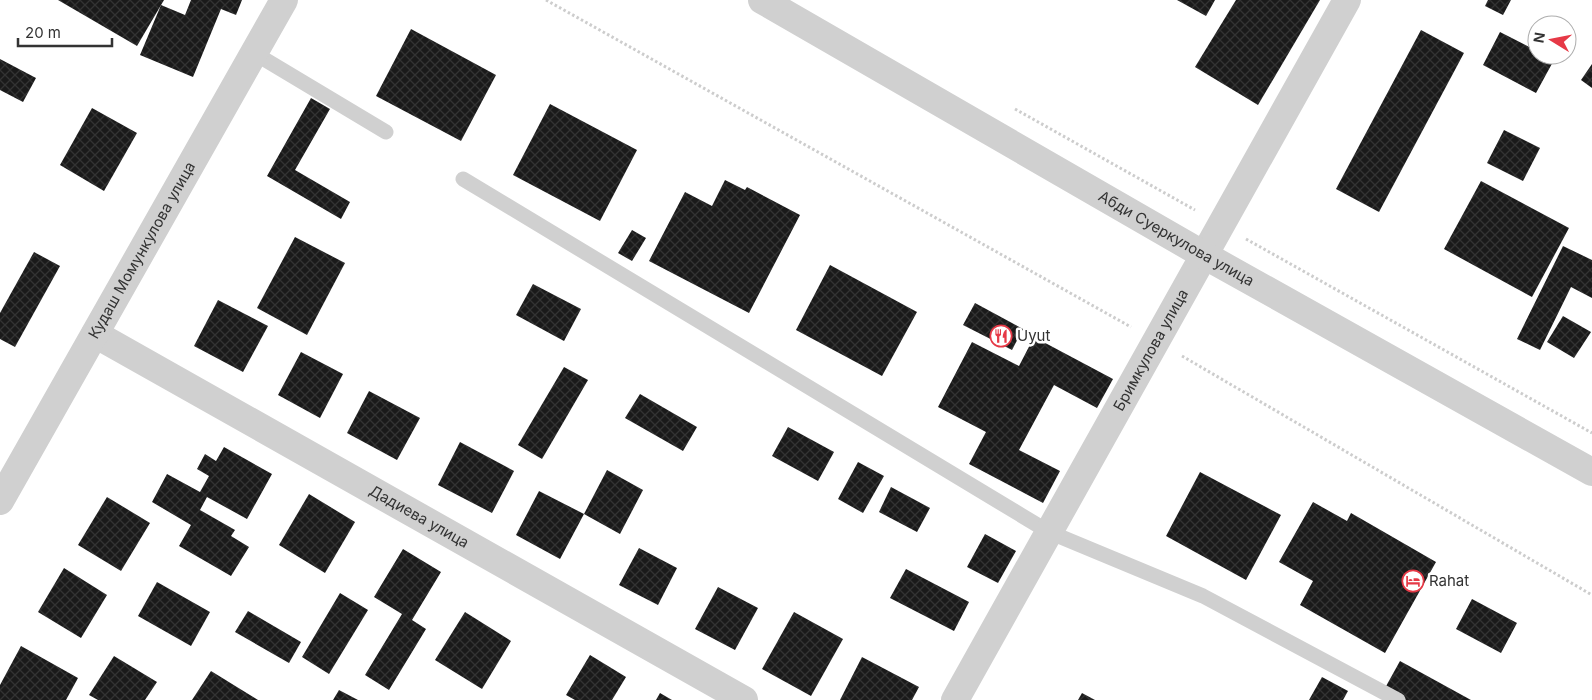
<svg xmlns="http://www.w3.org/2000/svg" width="1592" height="700" font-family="Inter,sans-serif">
<defs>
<pattern id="building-cross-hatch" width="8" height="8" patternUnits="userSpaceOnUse" patternTransform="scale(1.25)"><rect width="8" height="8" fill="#1a1a1a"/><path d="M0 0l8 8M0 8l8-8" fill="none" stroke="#333"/></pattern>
</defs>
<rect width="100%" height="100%" fill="#fff"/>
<!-- building -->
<g fill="url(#building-cross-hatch)">
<polygon points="58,0 164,0 137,46"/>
<polygon points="191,0 242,0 236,15 221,9 193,77 140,55 161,5 185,15"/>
<polygon points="1177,0 1215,0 1206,16"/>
<polygon points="1236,0 1320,0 1258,105 1195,67"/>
<polygon points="1488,0 1511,0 1503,15 1485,6"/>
<polygon points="411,29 496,75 461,141 376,96"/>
<polygon points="1421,30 1464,53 1379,212 1336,189"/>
<polygon points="1500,32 1537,51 1537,55 1544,55 1554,60 1536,93 1483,65"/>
<polygon points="0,59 36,78 23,102 0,90"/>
<polygon points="1592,64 1592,88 1581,80"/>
<polygon points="311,98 330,109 295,170 350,202 341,219 267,176"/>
<polygon points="550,104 637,150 600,221 513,175"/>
<polygon points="92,108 137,133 104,191 60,165"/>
<polygon points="1504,130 1540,148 1523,181 1487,163"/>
<polygon points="725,180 745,190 747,187 800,215 749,313 649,261 685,192 712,206"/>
<polygon points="1481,181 1569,228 1532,297 1444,249"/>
<polygon points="632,230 646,238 632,261 618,253"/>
<polygon points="295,237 345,263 307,335 257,308"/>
<polygon points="1563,246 1592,260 1592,298 1571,287 1540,350 1517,339"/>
<polygon points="34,252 60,266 15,347 0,339 0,313"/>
<polygon points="830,265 917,312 882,376 796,330"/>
<polygon points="533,284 581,309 564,341 516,315"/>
<polygon points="218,300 268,326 243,372 194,346"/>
<polygon points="975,303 1023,329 1012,350 963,325"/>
<polygon points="1563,316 1591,332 1574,358 1547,342"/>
<polygon points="1034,337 1113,379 1097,408 1054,385 1019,450 1060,471 1043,503 969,464 986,432 938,407 972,342 1019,366"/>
<polygon points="301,352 343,374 320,418 278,395"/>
<polygon points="564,367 588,380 542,459 518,445"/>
<polygon points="369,391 420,418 397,460 347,433"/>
<polygon points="640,394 697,427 683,451 625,418"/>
<polygon points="788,427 834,452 818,481 772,456"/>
<polygon points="460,442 514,471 492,513 438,485"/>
<polygon points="224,447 272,474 247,519 207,497 200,510 235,530 231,536 249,547 231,576 179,546 191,525 152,502 167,474 200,492 209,476 197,469 205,454 216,461"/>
<polygon points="858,462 884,476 863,513 838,499"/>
<polygon points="607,470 643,490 620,534 584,514"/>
<polygon points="1200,472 1281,515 1246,580 1166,536"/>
<polygon points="891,487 930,508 917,532 879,512"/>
<polygon points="539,491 584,514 560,559 516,535"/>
<polygon points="309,494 355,522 325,573 279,545"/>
<polygon points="107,497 150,523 121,571 78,545"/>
<polygon points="1313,502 1347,521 1351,513 1436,562 1385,653 1300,605 1313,581 1279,562"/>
<polygon points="985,534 1016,551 998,583 967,567"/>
<polygon points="639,548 677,568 658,605 619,585"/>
<polygon points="403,549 441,572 412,620 426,629 389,690 365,675 402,614 374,597"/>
<polygon points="64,568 107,595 81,638 38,612"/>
<polygon points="906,569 969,602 954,631 890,598"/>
<polygon points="157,582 210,612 191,646 138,616"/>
<polygon points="718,587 758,608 735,650 695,629"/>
<polygon points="340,593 368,610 329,674 302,657"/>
<polygon points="1472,599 1517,623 1501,653 1456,629"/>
<polygon points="248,611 301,642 289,663 235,632"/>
<polygon points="465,612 511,641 482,689 435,660"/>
<polygon points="794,612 843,639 811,696 762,669"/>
<polygon points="21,646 78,678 66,700 0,700 0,685"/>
<polygon points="590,655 626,677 612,700 575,700 566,695"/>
<polygon points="114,656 157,682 145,700 98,700 89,695"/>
<polygon points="862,657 919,687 912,700 840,700"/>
<polygon points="1400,661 1471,700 1406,700 1385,688"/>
<polygon points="211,671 258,700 192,700"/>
<polygon points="1322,677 1348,691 1343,700 1309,700"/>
<polygon points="339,690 358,700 333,700"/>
<polygon points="660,693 672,700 656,700"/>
<polygon points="1082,693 1095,700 1078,700"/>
</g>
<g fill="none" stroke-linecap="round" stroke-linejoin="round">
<!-- path -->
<g stroke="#cdcdcd" stroke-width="3" stroke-dasharray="2.5 2.5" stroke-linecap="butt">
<polyline points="546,0 1131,327"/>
<polyline points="1015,109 1195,210"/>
<polyline points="1246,239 1592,433"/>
<polyline points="1182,356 1592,595"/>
</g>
<!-- service -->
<g stroke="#d0d0d0" stroke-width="15">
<polyline points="254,53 386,132"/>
<polyline points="463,179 1049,532 1203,596 1398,700"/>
</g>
<!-- minor -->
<g stroke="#d0d0d0" stroke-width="28">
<path id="s1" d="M95 334 744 700"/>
<path id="s2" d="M955 700 1347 0"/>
</g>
<!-- tertiary -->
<g stroke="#d0d0d0" stroke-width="28">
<path id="s3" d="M762 0 1204 255 1592 472"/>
<path id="s4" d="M0 501 284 0"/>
</g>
</g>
<!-- icons -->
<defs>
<g id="restaurant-ring" transform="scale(1.125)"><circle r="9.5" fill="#fff" stroke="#e63946" stroke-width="1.5"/><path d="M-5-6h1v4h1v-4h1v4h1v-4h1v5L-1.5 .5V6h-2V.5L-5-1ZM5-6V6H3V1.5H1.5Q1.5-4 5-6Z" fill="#e63946"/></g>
<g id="hotel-ring" transform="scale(1.125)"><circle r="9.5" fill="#fff" stroke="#e63946" stroke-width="1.5"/><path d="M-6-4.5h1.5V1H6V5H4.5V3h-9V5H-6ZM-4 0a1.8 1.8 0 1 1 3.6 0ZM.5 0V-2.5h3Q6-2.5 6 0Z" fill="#e63946"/></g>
</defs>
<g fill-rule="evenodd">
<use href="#restaurant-ring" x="1001" y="336"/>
<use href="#hotel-ring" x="1413" y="581"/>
</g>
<g text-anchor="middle" stroke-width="5" stroke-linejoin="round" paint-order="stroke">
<!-- street labels -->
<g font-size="15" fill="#333" stroke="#fff">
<text dy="5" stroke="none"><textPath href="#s3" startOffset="478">Абди Суеркулова улица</textPath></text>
<text dy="5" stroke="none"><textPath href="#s4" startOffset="288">Кудаш Момункулова улица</textPath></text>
<text dy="5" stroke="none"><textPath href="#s2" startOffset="401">Бримкулова улица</textPath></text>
<text dy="5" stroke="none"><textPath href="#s1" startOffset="372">Дадиева улица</textPath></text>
</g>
<!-- poi labels -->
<g font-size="15" fill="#333" stroke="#fff" text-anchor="start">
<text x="1017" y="341">Uyut</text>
<text x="1429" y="586">Rahat</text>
</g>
</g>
<!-- north arrow -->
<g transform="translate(1552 40) rotate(280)"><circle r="24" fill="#ffffff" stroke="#adadad"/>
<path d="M0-4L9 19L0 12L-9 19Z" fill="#e63946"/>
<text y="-8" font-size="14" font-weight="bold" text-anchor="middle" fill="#333333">N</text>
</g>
<!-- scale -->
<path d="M18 38v8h94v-8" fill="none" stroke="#333333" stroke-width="2.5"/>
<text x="25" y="38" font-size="15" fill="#333333" stroke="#ffffff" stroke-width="4" paint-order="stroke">20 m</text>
</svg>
